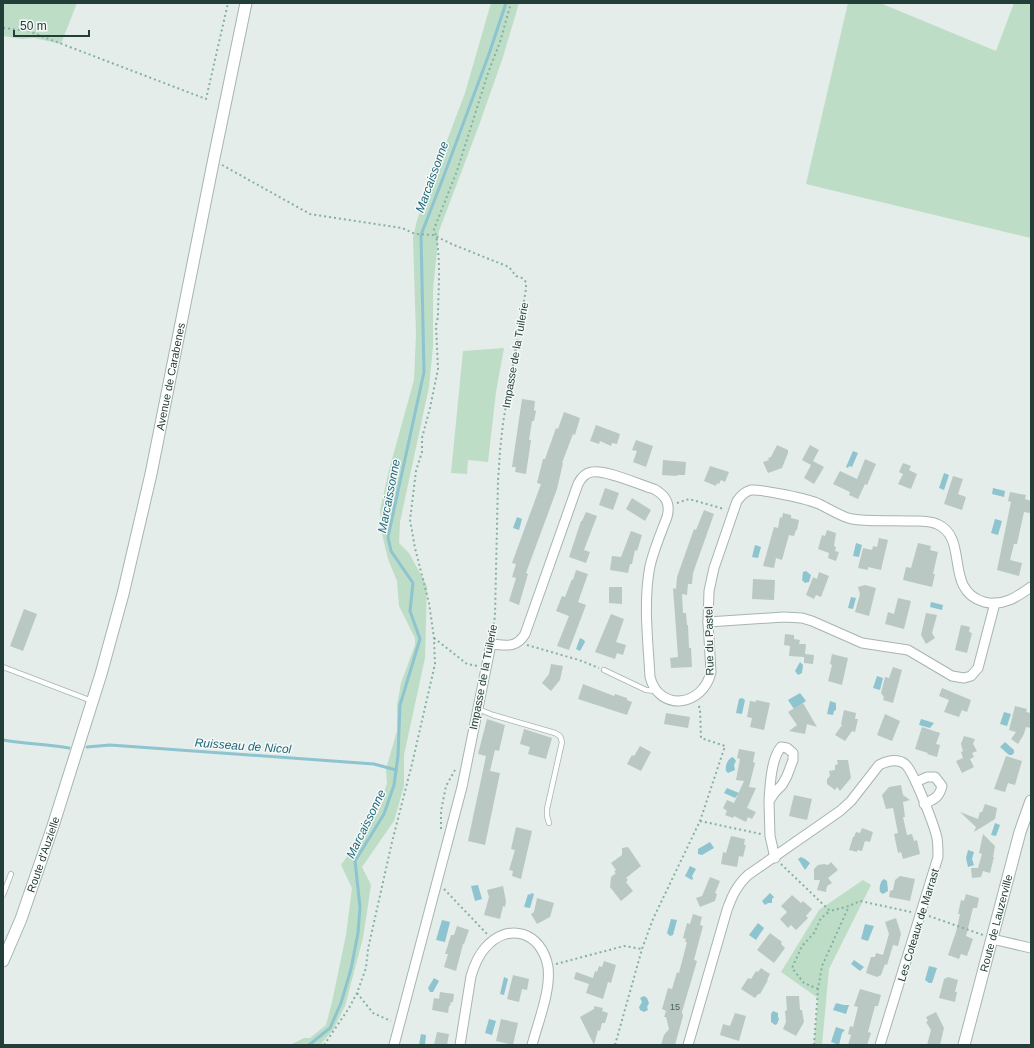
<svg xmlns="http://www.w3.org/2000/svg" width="1034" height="1048" font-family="Arial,sans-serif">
<rect width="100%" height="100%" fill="#e4ede9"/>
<!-- green -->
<g fill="#bdddc7">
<polygon points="3,3 77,3 61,44 34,38 22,39 3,36"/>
<polygon points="491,3 519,3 502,60 478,128 439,231 433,290 433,346 429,387 400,522 399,543 409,553 427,586 425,658 404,755 404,786 394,821 362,867 371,885 363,938 345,1006 333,1030 322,1043 320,1045 290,1045 304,1038 310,1038 326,1025 332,1002 346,935 352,888 341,865 378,813 387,783 386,769 397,731 397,705 401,683 415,645 415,638 399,606 397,581 388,559 382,534 380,510 389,470 414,380 416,335 413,238 417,220 465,93"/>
<polygon points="848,3 880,3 996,51 1014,3 1031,3 1031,238 806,184"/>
<polygon points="504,348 496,392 488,462 468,460 467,474 451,473 463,351"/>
<polygon points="863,880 871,885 829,969 822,1045 814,1045 818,998 781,972 819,910"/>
</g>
<!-- water -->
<g fill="#8dc4d0">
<polygon points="853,451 858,453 852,467 849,466 848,468 846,467"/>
<polygon points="944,473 949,475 944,490 939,488"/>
<polygon points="993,488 1005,491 1004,497 992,494"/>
<polygon points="517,517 522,519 519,530 513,528"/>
<polygon points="995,519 1002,521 998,535 991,533"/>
<polygon points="856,543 862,545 859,557 853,556"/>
<polygon points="755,545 761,547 758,558 752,557"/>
<polygon points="806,571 811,575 809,582 805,583 802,580 803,572"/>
<polygon points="851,597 856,598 853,609 848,608"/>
<polygon points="931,602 943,605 942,610 930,607"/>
<polygon points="580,638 584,640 585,642 580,651 576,649"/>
<polygon points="800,662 803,665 802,673 798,675 795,671"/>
<polygon points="877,676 883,678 880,690 873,688"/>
<polygon points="800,693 806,701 794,709 788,700"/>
<polygon points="742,698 745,700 742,714 736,713 739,699"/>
<polygon points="830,701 836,703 836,710 834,711 833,715 827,714"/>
<polygon points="1004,712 1011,714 1007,726 1000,724"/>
<polygon points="921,719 934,723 930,728 919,725"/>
<polygon points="1005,742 1014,750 1014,753 1012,755 1009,755 1000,747"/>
<path d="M732 757 734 758 736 761 734 765 735 770 728 773 726 771C725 766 727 760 732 757Z"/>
<polygon points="727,788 739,793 735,798 724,793"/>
<polygon points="995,823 1000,825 996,836 991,835"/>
<polygon points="710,842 714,848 702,855 698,854 698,849"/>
<polygon points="968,850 974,852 972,859 974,865 968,867 966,858"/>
<polygon points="801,857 805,859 810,863 805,870 798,859"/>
<polygon points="690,866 696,869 692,876 693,878 692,880 685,876"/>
<path d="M884 879 887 881 888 891 883 894 880 892C879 888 880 881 884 879Z"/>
<polygon points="478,885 482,899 475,901 471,886"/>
<polygon points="531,893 534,894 530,908 524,907 528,894 530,895"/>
<polygon points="770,893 774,897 772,899 772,903 768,903 765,905 762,901"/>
<polygon points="671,919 677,920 673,935 670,936 667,933"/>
<polygon points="442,920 450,922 445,942 436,940"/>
<polygon points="758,923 764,928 756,940 749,935"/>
<polygon points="865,924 874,926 868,941 861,939"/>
<polygon points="854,960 864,967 860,971 851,964"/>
<polygon points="929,966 937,968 932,983 929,983 925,980"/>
<polygon points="504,977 508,979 504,995 500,994"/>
<polygon points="434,978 439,981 433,992 430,992 428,988"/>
<polygon points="644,996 647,998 649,1003 647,1007 648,1010 644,1012 640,1010 639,1007 642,1002 640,998"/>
<polygon points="836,1003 844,1005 849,1005 846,1014 833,1010"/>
<polygon points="773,1011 778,1013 778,1017 779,1019 777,1024 775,1025 771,1022 771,1014"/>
<polygon points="489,1019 496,1021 492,1035 485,1033"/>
<polygon points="836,1027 845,1030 842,1033 839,1045 831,1042"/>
<polygon points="421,1034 426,1035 425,1045 419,1045"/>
</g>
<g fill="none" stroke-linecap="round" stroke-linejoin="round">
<!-- stream -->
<g stroke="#8dc4d0" stroke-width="3">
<path d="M3 740C25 744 47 744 69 748"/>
<polyline points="87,747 110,745 374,764 396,770"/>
<polyline points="309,1045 330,1028 341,1003 351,969 358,933 360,907 355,861 384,814 394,785 398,756 400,705 420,639 410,611 413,583 391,551 388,537 424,372 421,235 443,178 489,54 506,3"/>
</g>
</g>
<!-- building -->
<g fill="#b9c8c2">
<polygon points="522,399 535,401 534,410 536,411 534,421 532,421 529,440 531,440 526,474 515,472 516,467 512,467"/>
<polygon points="564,412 580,418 575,435 573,434 562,463 563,463 557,489 526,573 528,574 519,605 509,601 516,578 512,577 516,564 512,563 541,484 537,483 543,459 545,459 556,428 558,429"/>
<polygon points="596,425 620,434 617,444 612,443 611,446 600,441 599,444 590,441"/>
<polygon points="636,440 653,446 646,467 633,462 637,451 632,450"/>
<polygon points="777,445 788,450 788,453 782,468 768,473 763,462 769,460 768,458 771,457"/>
<polygon points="810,445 819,450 813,461 824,467 814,484 804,478 811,465 802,460"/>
<polygon points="865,459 876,464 867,485 865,484 858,499 849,495 850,492 833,484 840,471 857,479"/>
<polygon points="663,460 686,462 685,475 677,475 677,476 662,475"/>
<polygon points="903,463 911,466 909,470 917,474 911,489 898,484 903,474 899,472"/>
<polygon points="710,466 729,472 725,482 721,480 719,484 717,483 716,486 704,481"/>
<polygon points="953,476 963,479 958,494 966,497 962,510 944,504"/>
<polygon points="605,488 619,493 613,510 599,505"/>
<polygon points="1010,492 1026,495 1025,499 1031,501 1030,513 1024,512 1017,544 1014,544 1010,560 1022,563 1019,576 997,570 1011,502 1008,501"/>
<polygon points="632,498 651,510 645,521 626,509"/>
<polygon points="704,510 714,514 693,573 692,584 688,584 687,595 682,594 683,613 686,613 687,625 688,625 689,648 691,648 692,667 671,668 670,658 678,657 673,588 676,589 677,577 694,529 696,530"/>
<polygon points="586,512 597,516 584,550 590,552 586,563 569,557 581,521 582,521"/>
<polygon points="783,513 791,515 791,518 799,520 797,530 796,530 794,536 789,535 782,560 776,558 774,568 763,566 774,527 778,528 780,517 782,518"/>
<polygon points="827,530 836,533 834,546 836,547 835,551 839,552 836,561 828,558 829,553 818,549 822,535 825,536"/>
<polygon points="631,531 642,535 637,551 635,550 632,564 630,564 628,573 610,570 612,556 621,557"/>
<polygon points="879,538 888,540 881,570 868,567 868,570 858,568 863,548 872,550 873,546 877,547"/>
<polygon points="918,543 931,546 930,550 938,552 933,574 935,574 932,587 903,580 906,567 911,568"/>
<polygon points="576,570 588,574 578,602 586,605 569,650 557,646 569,616 556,611 562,596 565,597 572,579 573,580"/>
<polygon points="819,572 829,576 821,597 816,595 814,599 806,595 813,577 817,579"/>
<polygon points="753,579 775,580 774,600 752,599"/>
<polygon points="865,585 876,588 869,616 855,612 860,594 858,587"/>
<polygon points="609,587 622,587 622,604 609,603"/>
<polygon points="898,598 911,601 904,629 885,624 888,612 894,614"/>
<polygon points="24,609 37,614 23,651 10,646"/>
<polygon points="926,613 937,615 932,633 935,638 926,644 921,635"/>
<polygon points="611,614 624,619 616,642 626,645 623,655 617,653 615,659 595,652"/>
<polygon points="961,625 970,627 969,632 972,633 967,653 955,650"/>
<polygon points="785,634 794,635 794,639 800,640 799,644 806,644 805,654 814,655 813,664 804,663 804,657 789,656 790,646 784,645"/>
<polygon points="832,654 848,658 842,685 828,681 832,665 830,664"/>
<polygon points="551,664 563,666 560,680 551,691 542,683 549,674"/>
<polygon points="893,667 902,670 893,703 883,700 884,697 881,693 885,677 889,678"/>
<polygon points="583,684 614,696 615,694 627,698 627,700 632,702 627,715 578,699"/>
<polygon points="942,688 971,700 967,712 962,710 959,717 944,712 949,700 939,696"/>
<polygon points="756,700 770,703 764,730 750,727 752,718 747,717 750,701 756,702"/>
<polygon points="803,703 817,727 807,724 805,734 789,731 797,725 788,712"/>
<polygon points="1015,706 1027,709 1026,712 1031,713 1031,728 1026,727 1024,734 1018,744 1011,739 1016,732 1009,730"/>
<polygon points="844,710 856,713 855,719 858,719 855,732 852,731 845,741 835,735 842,725 841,724"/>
<polygon points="666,713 690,717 688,728 664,724"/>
<polygon points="885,714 900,721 892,741 877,735"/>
<polygon points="487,719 505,725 499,751 495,750 490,771 500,773 485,845 468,841 486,756 478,754"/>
<polygon points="922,727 940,733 936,744 940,745 937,757 927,754 928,753 915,749"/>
<polygon points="524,729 552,738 546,759 528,754 530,747 520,744"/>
<polygon points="964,736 975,739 973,744 977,751 972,753 974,757 970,759 974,767 962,773 956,761 963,758 961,752 963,751 961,744"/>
<polygon points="640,746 651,752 641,771 627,764 632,755 634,756"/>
<polygon points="739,749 755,752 753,762 755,763 749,787 756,788 747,808 756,812 752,819 748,817 746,822 734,816 733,818 725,815 727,811 723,808 727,800 734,803 744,781 736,780 740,759 737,758"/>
<polygon points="1006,756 1022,761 1015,785 1008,783 1005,792 994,789"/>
<polygon points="837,760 848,760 851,778 840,791 837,787 835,790 827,784 827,779 830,776 829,771 835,770 835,765 838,764"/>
<polygon points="901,785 903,795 910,800 903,802 905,817 903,817 907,835 912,834 914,841 917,840 920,854 903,859 901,852 898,853 894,834 898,833 893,808 886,809 882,795 889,787"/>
<polygon points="794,795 812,799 807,820 789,816"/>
<polygon points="985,804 997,808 995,819 974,832 976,827 960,812 978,819 980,812 982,812"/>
<polygon points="516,827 532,831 521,879 512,876 513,871 509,870 515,850 511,849"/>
<polygon points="862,828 873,832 870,842 865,841 862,851 857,850 857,852 849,850 853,837 854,837 856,832 860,833"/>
<polygon points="983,834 995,846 993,857 994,857 990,873 983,871 981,877 972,878 971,868 978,868 982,854 979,853"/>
<polygon points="731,836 745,839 744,845 746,845 743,857 739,856 737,867 721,864 723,852 726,853"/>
<polygon points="628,847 641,866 626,878 628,880 626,882 633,891 621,901 610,887 611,877 616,873 614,872 616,870 611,863 622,855 622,848"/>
<polygon points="831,862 838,870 828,878 832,883 827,886 826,892 817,890 820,880 814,880 814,869 818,865 824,864 828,865"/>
<polygon points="900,876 915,879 910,901 889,897 890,891 893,890 895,880"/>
<polygon points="710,877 720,881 715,893 717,894 715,901 700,907 696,898 702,896"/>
<polygon points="503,886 506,901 505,907 503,906 500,919 484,915 489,897 487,890"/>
<polygon points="966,894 979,898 977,908 973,908 966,936 973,939 967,956 961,954 959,959 948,955 956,932 960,914 958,914 961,900 964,901"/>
<polygon points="792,895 801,903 803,901 812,909 806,916 808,918 796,930 791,925 788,928 780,919 787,912 781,906"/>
<polygon points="537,898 554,903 550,917 537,924 531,914 534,912"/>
<polygon points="693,914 702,917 700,925 703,926 694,960 697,961 682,1012 683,1016 675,1045 661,1045 664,1035 669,1029 666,1017 664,1017 666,1011 662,1009 668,988 672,989 677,972 679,973 687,942 685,942 686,939 683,938 687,923 690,924"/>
<polygon points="896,918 901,934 898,946 893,945 887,965 885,964 881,975 877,977 866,973 871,957 875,957 876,953 883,955 889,934 885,922"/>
<polygon points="457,926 469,930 464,944 463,944 456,971 444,967 448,954 445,954 451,935 454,935"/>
<polygon points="770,933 782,942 781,944 785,948 774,963 757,950"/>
<polygon points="604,961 616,965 611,983 608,982 603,999 586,993 589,984 574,979 576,972 593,978 595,971 597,972 599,966 602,967"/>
<polygon points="761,968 770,974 767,980 768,980 760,994 758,994 755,998 741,989 748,978 751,979 756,971 758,972"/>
<polygon points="513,975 529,979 527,990 522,989 519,1002 507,999"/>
<polygon points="948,977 958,980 955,992 957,992 955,1002 939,998 944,979"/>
<polygon points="860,989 881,995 878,1006 875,1006 868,1032 871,1033 867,1045 848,1045 851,1035 848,1034 850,1026 853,1027 858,1007 854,1006"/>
<polygon points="440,992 454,994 453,1002 451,1002 450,1006 449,1006 448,1013 432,1010 434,998 439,999"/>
<polygon points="786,996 799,996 800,1010 802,1010 804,1022 796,1036 783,1029 786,1022 785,1011 787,1010"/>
<polygon points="594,1006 603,1008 602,1011 608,1013 605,1023 602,1023 600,1031 598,1030 594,1045 580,1017 594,1009"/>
<polygon points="936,1012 944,1028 940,1045 927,1045 931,1030 926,1022 928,1021 926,1017"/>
<polygon points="735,1013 746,1016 739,1041 720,1035 723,1024 730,1026"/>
<polygon points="501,1019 518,1023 513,1045 496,1041"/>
<polygon points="437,1032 449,1034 447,1045 434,1045"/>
</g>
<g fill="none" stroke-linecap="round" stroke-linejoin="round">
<!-- service casing -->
<g stroke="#a6b5b0" stroke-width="6">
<g id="service">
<polyline points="3,667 92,701"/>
<polyline points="604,670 646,690 656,691"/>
<polyline points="478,709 493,715 555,733 560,736 562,742 547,809 547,816 549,823"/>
<polyline points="3,895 11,874"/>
</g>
</g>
<!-- minor casing -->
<g stroke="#a6b5b0" stroke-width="11">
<g id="minor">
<polyline points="708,622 784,617 802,618 812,621 862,643 908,650 952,676 964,678 971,676 978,668 995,603"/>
<path d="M916 782 927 777H935L942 786C939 798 934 799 924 804"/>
<path d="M769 801C770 786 771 759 781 747L787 748 793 753V760L787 776 782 785 775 792 769 801 770 836 775 858"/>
<polyline points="992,939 1031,948"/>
<path d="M394 1045 462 787 491 644C505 645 516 649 525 634L578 484C581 478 585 473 592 472 605 469 640 485 654 489 665 495 671 503 667 517 661 533 654 549 650 566 643 602 648 640 650 677 659 712 703 707 711 672L708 622 709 591 714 568 737 501C741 496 744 492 751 490 761 489 809 499 819 504 830 509 841 517 852 519 868 522 893 520 910 521 919 521 929 520 937 524 970 538 943 590 984 602 1002 607 1017 597 1031 587"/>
<path d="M460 1045 471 976C474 966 478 956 485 948 508 921 542 932 548 967 551 991 538 1022 532 1045"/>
<path d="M688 1045 727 910C732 896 737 885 748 875L840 811 851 801 879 765C887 761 897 758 905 764 914 772 934 825 937 838 938 844 938 850 938 857L880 1045"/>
</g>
</g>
<!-- tertiary casing -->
<g stroke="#a6b5b0" stroke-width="13">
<g id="tertiary">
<path id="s1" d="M3 961 21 919 53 826 101 674 123 594 151 474 213 163 246 3"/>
<path id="s2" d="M964 1045 1020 832 1031 801"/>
</g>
</g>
<!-- path -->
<g stroke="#85b0a4" stroke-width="2" stroke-dasharray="2 3" stroke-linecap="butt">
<polyline points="3,28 28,31 206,99 228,3"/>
<polyline points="222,165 310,214 402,228 415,234 433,235 454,245 509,267 516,276 522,278 526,282 526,289 503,423 500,451 498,481 495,616 492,636"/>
<polyline points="677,503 689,499 724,509"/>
<polyline points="434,638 467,664 478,666"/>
<polyline points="527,645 579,660 599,668"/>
<polyline points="700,821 761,834"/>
<polyline points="441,829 441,811 446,786 455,770"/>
<polyline points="781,864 830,911 849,906 860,901 911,912"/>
<polyline points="444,889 487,934"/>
<polyline points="929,916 983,935"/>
<polyline points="556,964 624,946 642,949"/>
<polyline points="818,989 804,983 792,968 802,946 814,933 821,918 830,911"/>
<polyline points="357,993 373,1013 391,1021"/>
<path d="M324 1045 349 1008 357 993 366 968 368 949 392 842 412 764 435 664 434 638 429 603 415 548 410 520 416 471 422 452V438L430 408 438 369 436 325 438 317C438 291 442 253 434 229L457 171 488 73 500 42 511 3"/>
<polyline points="615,1045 642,949 653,919 700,821 725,746 701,738 700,709 698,704"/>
<polyline points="814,1045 818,989 822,966 849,906"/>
</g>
<!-- service -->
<use href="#service" stroke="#fff" stroke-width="4.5"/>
<!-- minor -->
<use href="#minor" stroke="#fff" stroke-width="9"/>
<!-- tertiary -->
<use href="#tertiary" stroke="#fff" stroke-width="11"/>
</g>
<g text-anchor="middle" stroke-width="3" stroke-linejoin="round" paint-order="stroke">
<!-- number labels -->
<g font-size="9" fill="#48605a">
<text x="675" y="1010">15</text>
</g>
<!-- street labels -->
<g font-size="11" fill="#233e38" stroke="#f4f9f7">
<text transform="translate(515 355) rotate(-80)" y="4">Impasse de la Tuilerie</text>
<text dy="4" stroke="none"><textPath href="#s1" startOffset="609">Avenue de Carabenes</textPath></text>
<text transform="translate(709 641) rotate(-91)" y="4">Rue du Pastel</text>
<text transform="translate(483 677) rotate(-79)" y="4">Impasse de la Tuilerie</text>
<text dy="4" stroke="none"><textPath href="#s1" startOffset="114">Route d'Auzielle</textPath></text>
<text dy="4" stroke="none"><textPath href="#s2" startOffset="126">Route de Lauzerville</textPath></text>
<text transform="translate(918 925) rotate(-73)" y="4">Les Coteaux de Marrast</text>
</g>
<!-- water labels -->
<g font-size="12" font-style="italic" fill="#1f6779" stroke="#f4f9f7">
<text transform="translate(432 177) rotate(-70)" y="4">Marcaissonne</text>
<text transform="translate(389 496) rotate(-79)" y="4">Marcaissonne</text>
<text transform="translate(243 746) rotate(4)" y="4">Ruisseau de Nicol</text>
<text transform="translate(366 824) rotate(-64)" y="4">Marcaissonne</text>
</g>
</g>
<!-- border -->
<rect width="1034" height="1048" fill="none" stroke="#233e38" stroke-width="8"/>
<!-- scale -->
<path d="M14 30v6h75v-6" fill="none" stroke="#233e38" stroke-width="2"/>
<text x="20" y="30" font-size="12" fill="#233e38" stroke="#f4f9f7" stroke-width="3" paint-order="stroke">50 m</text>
</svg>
